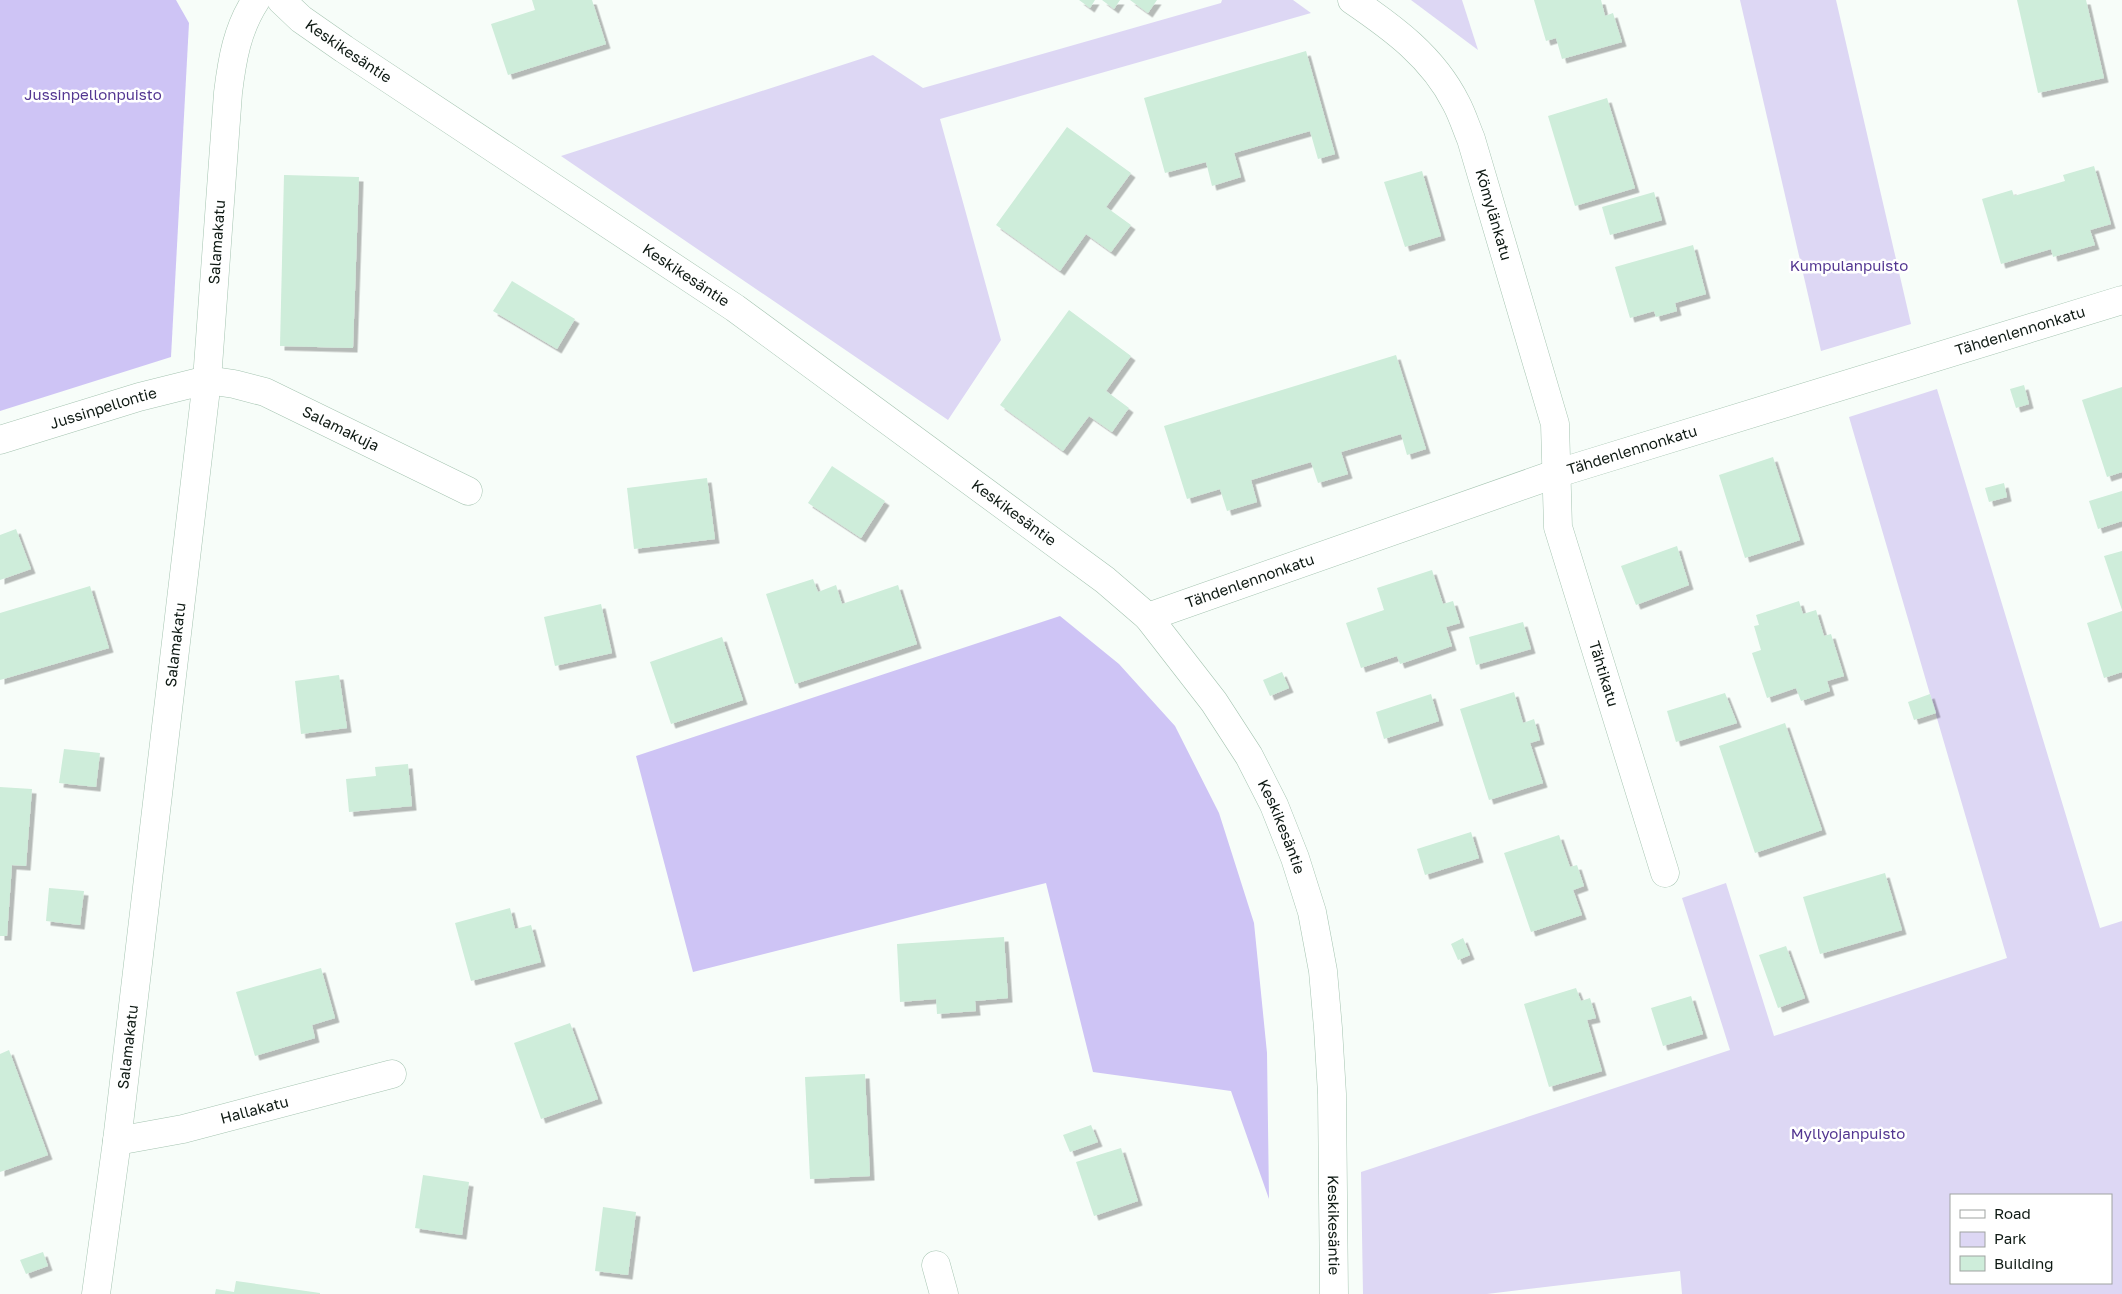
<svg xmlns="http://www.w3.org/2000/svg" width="2122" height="1294" font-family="'Golos Text',sans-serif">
<defs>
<filter id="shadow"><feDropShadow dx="4.5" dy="4.5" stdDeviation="0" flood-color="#0004"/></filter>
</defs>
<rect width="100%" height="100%" fill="#f7fdf9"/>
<!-- green -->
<g fill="#ddd7f4" fill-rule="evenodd">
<polygon points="1222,0 1293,0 1311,13 940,119 1001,340 948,420 561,156 873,55 923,88 1221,3"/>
<polygon points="1411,0 1462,0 1478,50"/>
<polygon points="1740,0 1836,0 1911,324 1821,351"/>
<path d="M1937 389 2100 928 2122 921V1294H1682L1680 1271 1487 1294H1363L1361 1172 1730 1050 1682 898 1726 883 1774 1036 2007 958 1849 417ZM1951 1195H2111V1283H1951Z"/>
</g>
<!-- forest -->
<g fill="#cec4f5">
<polygon points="0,0 176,0 189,23 171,357 0,411"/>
<polygon points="1060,616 1119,664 1175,726 1219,813 1254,923 1267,1053 1269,1199 1231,1091 1093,1072 1046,883 693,972 636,756"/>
</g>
<!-- building -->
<g fill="#ceedda" filter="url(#shadow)">
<polygon points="532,0 592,0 606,44 508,75 491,24 535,10"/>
<polygon points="1079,0 1095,0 1090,8"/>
<polygon points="1102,0 1120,0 1114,9"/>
<polygon points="1130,0 1157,0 1148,13"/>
<polygon points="1534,0 1601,0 1605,16 1613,13 1622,42 1562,59 1556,38 1546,41"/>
<polygon points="2017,0 2086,0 2104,78 2038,93"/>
<polygon points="1306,51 1335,154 1318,159 1310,131 1234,153 1241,177 1212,186 1206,162 1165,173 1144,98"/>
<polygon points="1607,98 1635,188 1575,206 1548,116"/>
<polygon points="1067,127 1131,173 1106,207 1131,225 1111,252 1086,234 1060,271 996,225"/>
<polygon points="2094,166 2111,224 2090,230 2095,245 2053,257 2051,249 2001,264 1982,199 2012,190 2014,196 2065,181 2063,175"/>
<polygon points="1422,171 1441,236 1405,247 1384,182"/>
<polygon points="284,175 359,177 353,348 280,346"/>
<polygon points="1654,192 1662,220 1610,235 1602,207"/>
<polygon points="1693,245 1706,294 1675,303 1677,311 1656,317 1654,311 1630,318 1615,267"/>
<polygon points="512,281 575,319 557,349 493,311"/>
<polygon points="1069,310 1131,356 1106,391 1129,408 1112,432 1089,416 1063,451 1000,405"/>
<polygon points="1396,355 1426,449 1407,455 1401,434 1341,452 1348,474 1318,483 1311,462 1251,480 1257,502 1227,511 1220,489 1187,499 1164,426"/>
<polygon points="2024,385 2029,404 2016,408 2010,389"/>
<polygon points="2122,387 2122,472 2107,477 2082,400"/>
<polygon points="1773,457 1800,540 1745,558 1719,475"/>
<polygon points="832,466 885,501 861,538 808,503"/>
<polygon points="707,478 715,539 634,549 627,488"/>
<polygon points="2004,483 2007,497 1989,502 1985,488"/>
<polygon points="2122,491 2122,521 2098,529 2089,501"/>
<polygon points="16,529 31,569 0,580 0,535"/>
<polygon points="1677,546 1689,585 1636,605 1621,566"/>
<polygon points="2122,551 2122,610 2104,556"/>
<polygon points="1432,570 1443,604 1453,601 1460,623 1446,627 1452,646 1400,664 1397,656 1361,668 1346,623 1384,610 1377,588"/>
<polygon points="813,579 818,592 836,585 842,604 898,585 917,644 795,684 766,594"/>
<polygon points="90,586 109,648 0,680 0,613"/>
<polygon points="1799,601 1803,614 1816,610 1824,636 1831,634 1844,676 1827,681 1830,691 1801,701 1796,688 1767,698 1752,653 1761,650 1754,626 1759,625 1756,615"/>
<polygon points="601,604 612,653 555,666 544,617"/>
<polygon points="2122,611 2122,672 2104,678 2087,623"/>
<polygon points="1523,622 1531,649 1476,665 1469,637"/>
<polygon points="722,637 743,700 671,724 650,662"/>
<polygon points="1282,672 1289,688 1270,696 1263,680"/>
<polygon points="339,675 347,728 301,734 295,681"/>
<polygon points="1514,692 1523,723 1534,719 1540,740 1530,743 1543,783 1489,800 1460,709"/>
<polygon points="1725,693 1737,723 1676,742 1667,711"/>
<polygon points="1431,694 1439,721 1384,739 1376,712"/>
<polygon points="1930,694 1936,713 1914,720 1908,702"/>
<polygon points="1785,723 1822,830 1755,853 1719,746"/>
<polygon points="64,749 100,753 96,787 59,783"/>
<polygon points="408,764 412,806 349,812 346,779 376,776 375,767"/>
<polygon points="0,787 32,789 26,866 12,865 7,936 0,936"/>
<polygon points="1471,832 1479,858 1425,875 1417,849"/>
<polygon points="1559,835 1570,867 1577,865 1584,886 1573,890 1582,915 1531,932 1504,853"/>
<polygon points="1885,873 1902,930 1820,954 1803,897"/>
<polygon points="49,888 84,891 80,925 46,921"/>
<polygon points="510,908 515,929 531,925 541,962 471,981 455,923"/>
<polygon points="1004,937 1008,998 975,1001 976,1011 937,1014 936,999 900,1002 897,944"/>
<polygon points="1463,938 1470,955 1458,960 1451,944"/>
<polygon points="1786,946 1805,998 1778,1008 1759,955"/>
<polygon points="321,968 335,1018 312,1025 315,1038 255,1056 236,992"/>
<polygon points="1576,988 1581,1001 1590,998 1596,1018 1587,1020 1602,1071 1549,1087 1524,1004"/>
<polygon points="1691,996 1703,1034 1663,1046 1651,1008"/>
<polygon points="570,1023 598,1099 541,1119 514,1043"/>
<polygon points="9,1050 48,1155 0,1172 0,1054"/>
<polygon points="865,1074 870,1176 810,1179 805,1077"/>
<polygon points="1091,1125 1098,1142 1070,1152 1063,1135"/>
<polygon points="1121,1148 1138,1201 1094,1216 1076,1162"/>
<polygon points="423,1175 469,1182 462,1235 415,1228"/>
<polygon points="603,1207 636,1212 628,1275 595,1271"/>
<polygon points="43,1252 48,1266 26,1274 20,1260"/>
<polygon points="236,1281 320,1293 320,1294 215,1294 216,1289 234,1292"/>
</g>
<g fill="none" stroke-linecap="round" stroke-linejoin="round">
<!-- minor casing -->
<g stroke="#a5c4b1" stroke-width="29">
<g id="minor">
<path id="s1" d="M281 0 301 19 344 49 735 308 1105 580 1148 617 1214 702 1249 756 1274 805 1295 858 1312 912 1323 971 1328 1028 1332 1094 1334 1294"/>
<path id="s2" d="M1352 0C1393 28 1433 57 1456 103 1462 114 1466 127 1471 139L1555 424 1558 527 1665 873"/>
<path id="s3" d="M0 440 139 397 207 380 234 384 265 392 468 491"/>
<path id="s4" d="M1148 617 1558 473 2122 300"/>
<path id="s5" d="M117 1141 183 1129 392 1074"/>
<polyline points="936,1265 944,1294"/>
<path id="s6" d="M96 1294 117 1141 207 380 228 93C232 60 237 29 256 0"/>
</g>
</g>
<!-- minor -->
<use href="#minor" stroke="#fff" stroke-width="28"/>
</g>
<g text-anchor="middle" stroke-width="5" stroke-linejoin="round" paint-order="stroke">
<!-- street labels -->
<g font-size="15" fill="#0e1913" stroke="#fff">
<text dy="5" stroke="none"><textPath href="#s1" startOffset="85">Keskikesäntie</textPath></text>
<text dy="5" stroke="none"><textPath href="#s2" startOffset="266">Kömylänkatu</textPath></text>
<text dy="5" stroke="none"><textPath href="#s6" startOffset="1059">Salamakatu</textPath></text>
<text dy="5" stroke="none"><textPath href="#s1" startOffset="490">Keskikesäntie</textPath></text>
<text dy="5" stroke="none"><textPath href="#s4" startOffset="918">Tähdenlennonkatu</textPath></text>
<text dy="5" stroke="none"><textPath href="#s3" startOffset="108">Jussinpellontie</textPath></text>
<text dy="5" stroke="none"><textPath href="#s3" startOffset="359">Salamakuja</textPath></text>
<text dy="5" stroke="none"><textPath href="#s4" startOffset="512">Tähdenlennonkatu</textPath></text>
<text dy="5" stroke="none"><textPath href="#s1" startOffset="895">Keskikesäntie</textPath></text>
<text dy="5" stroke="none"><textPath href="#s4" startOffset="108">Tähdenlennonkatu</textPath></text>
<text dy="5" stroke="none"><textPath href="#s6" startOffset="654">Salamakatu</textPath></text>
<text dy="5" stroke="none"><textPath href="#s2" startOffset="741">Tähtikatu</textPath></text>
<text dy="5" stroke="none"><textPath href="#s1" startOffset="1315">Keskikesäntie</textPath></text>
<text dy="5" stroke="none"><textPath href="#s6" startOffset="249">Salamakatu</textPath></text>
<text dy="5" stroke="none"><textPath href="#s5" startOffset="141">Hallakatu</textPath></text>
<text dy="5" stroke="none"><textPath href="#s1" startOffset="1720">Keskikesäntie</textPath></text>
</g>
<!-- park labels -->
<g font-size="15" fill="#533691" stroke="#fff">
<text x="93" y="100">Jussinpellonpuisto</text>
<text x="1849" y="271">Kumpulanpuisto</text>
<text x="1848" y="1139">Myllyojanpuisto</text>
</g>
</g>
<!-- legend -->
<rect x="1950" y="1194" width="162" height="90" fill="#ffffff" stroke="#9fa3a1"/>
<rect x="1960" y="1210" width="25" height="8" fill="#ffffff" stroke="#9fa3a1"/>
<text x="1994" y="1219" font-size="15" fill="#0e1913">Road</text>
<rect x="1960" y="1232" width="25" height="15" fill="#ddd7f4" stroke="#9fa3a1"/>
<text x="1994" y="1244" font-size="15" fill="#0e1913">Park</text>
<rect x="1960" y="1256" width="25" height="15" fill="#ceedda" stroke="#9fa3a1"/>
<text x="1994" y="1269" font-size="15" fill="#0e1913">Building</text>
</svg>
